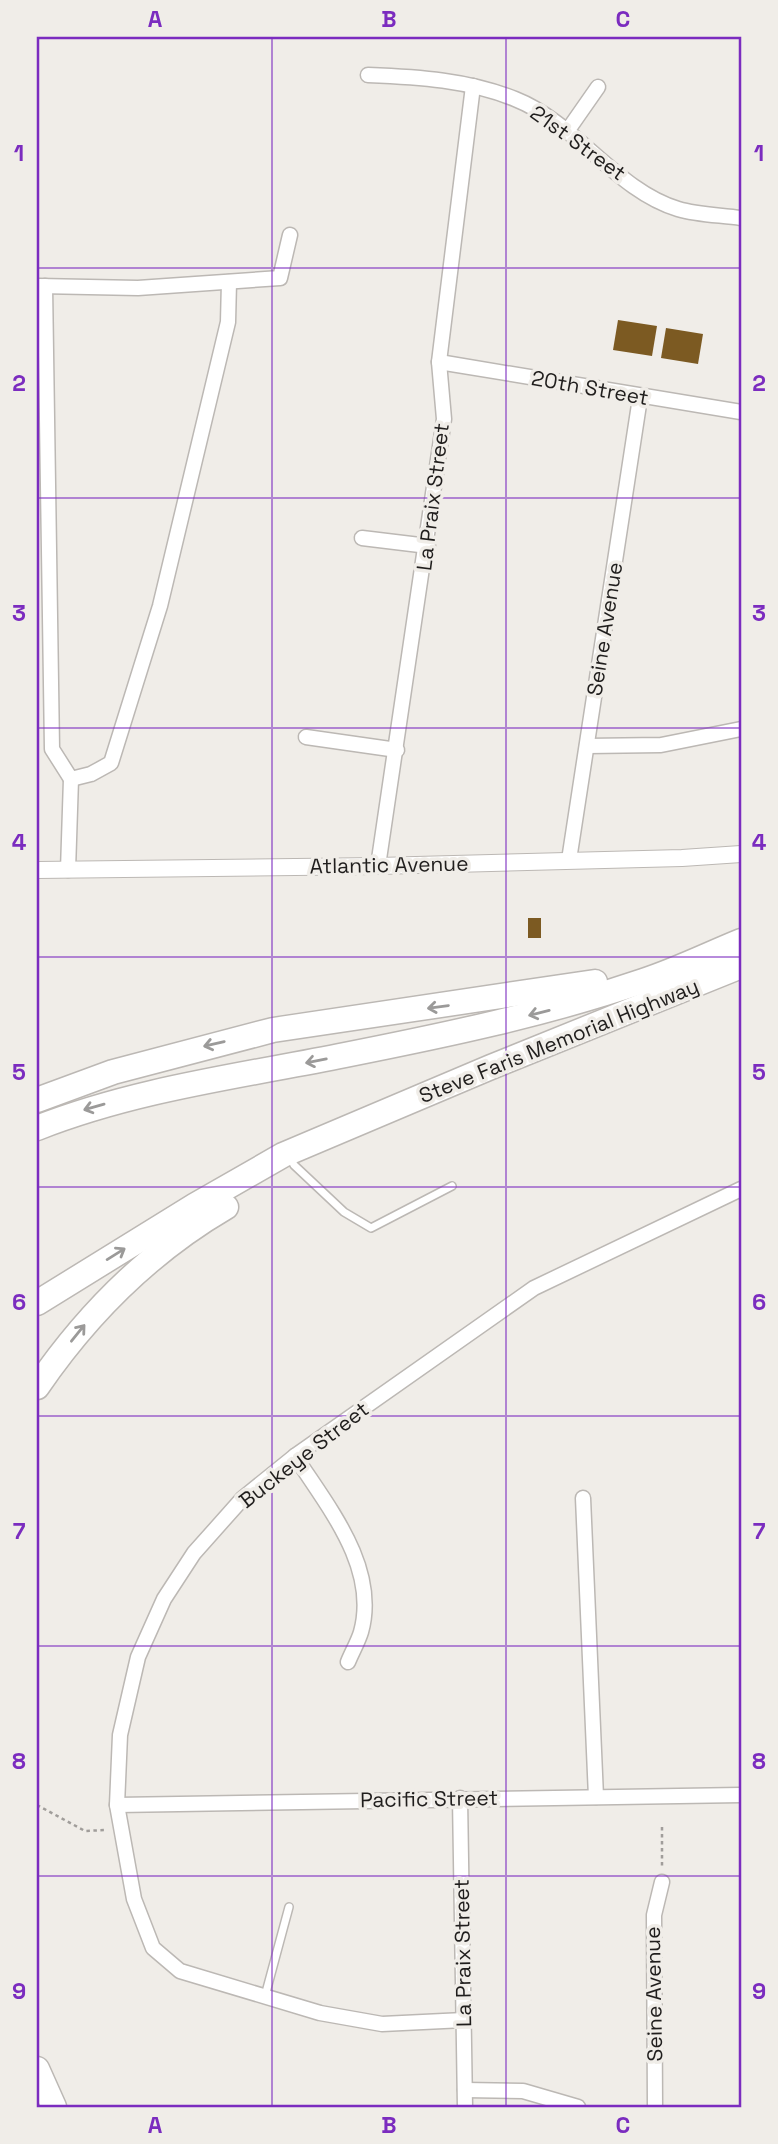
<svg xmlns="http://www.w3.org/2000/svg" width="778" height="2144" font-family="'Space Grotesk',sans-serif">
<rect width="100%" height="100%" fill="#f0ede8"/>
<!-- building -->
<g fill="#7c5a22">
<polygon points="618,320 657,326 652,356 613,350"/>
<polygon points="666,328 703,334 698,364 661,358"/>
<rect x="528" y="918" width="13" height="20"/>
</g>
<g fill="none" stroke-linecap="round" stroke-linejoin="round">
<!-- service casing -->
<g stroke="#bcb8b4" stroke-width="10">
<g id="service">
<polyline points="290,1157 294,1165 344,1212 371,1228 452,1186"/>
<polyline points="265,1996 289,1907"/>
</g>
</g>
<!-- minor casing -->
<g stroke="#bcb8b4" stroke-width="17">
<g id="minor">
<path d="M368 75C419 77 468 80 515 99 576 123 617 191 678 209 698 215 721 215 741 218"/>
<polyline points="568,130 598,87"/>
<polyline points="39,286 138,288 280,278 290,235"/>
<polyline points="45,286 52,749 71,779 91,774 111,763 160,606 228,322 229,282"/>
<polyline points="439,362 741,412"/>
<polyline points="362,538 428,546"/>
<polyline points="306,737 397,750"/>
<polyline points="587,746 661,745 741,729"/>
<polyline points="569,860 640,398"/>
<polyline points="378,866 444,419 439,362 473,86"/>
<polyline points="68,870 71,779"/>
<path d="M295 1456C327 1506 379 1567 361 1632 358 1642 352 1652 348 1662"/>
<polyline points="583,1498 596,1797"/>
<polyline points="460,1798 465,2107"/>
<polyline points="117,1805 741,1795"/>
<polyline points="464,2020 382,2024 320,2013 180,1971 153,1948 134,1899 117,1805 120,1735 138,1657 164,1599 194,1553 243,1498 295,1456 534,1288 741,1189"/>
<polyline points="465,2090 523,2091 578,2107"/>
<polyline points="655,2107 654,1915 662,1882"/>
</g>
</g>
<!-- tertiary casing -->
<g stroke="#bcb8b4" stroke-width="18">
<polyline id="tertiary" points="37,870 378,866 682,858 741,854"/>
</g>
<!-- motorway casing -->
<g stroke="#bcb8b4" stroke-width="27">
<g id="motorway">
<polyline points="37,1100 113,1072 273,1030 595,982"/>
<path d="M37 1128C136 1089 241 1076 345 1055 446 1035 546 1014 643 981 677 970 709 954 741 941"/>
<polyline points="37,1303 194,1206 283,1155 491,1067 741,966"/>
<path d="M37 1387C87 1314 149 1252 226 1207"/>
<polyline points="37,2069 54,2107"/>
</g>
</g>
<!-- path -->
<g stroke="#a09d9a" stroke-width="2.5" stroke-dasharray="3.5 3.5" stroke-linecap="butt">
<polyline points="37,1805 85,1831 106,1830"/>
<polyline points="662,1827 662,1868"/>
</g>
<!-- service -->
<use href="#service" stroke="#fff" stroke-width="7"/>
<!-- minor -->
<use href="#minor" stroke="#fff" stroke-width="14"/>
<!-- tertiary -->
<use href="#tertiary" stroke="#fff" stroke-width="16"/>
<!-- motorway -->
<use href="#motorway" stroke="#fff" stroke-width="24"/>
</g>
<!-- one-way arrows -->
<defs><path id="oneway-shaft" d="M-6 0H5M1.5-3L5.5 0L1.5 3" fill="none" stroke-width="1.6" stroke-linecap="round" stroke-linejoin="round" transform="scale(1.75)"/></defs>
<g stroke="#9b9a99">
<use href="#oneway-shaft" transform="translate(438 1007) rotate(172)"/>
<use href="#oneway-shaft" transform="translate(539 1013) rotate(166)"/>
<use href="#oneway-shaft" transform="translate(214 1044) rotate(167)"/>
<use href="#oneway-shaft" transform="translate(316 1061) rotate(169)"/>
<use href="#oneway-shaft" transform="translate(94 1107) rotate(164)"/>
<use href="#oneway-shaft" transform="translate(116 1254) rotate(-32)"/>
<use href="#oneway-shaft" transform="translate(78 1333) rotate(-51)"/>
</g>
<!-- grid -->
<path fill="none" stroke="#7b2cbf" stroke-width="2" stroke-opacity="0.55" d="M272 37V2107M506 37V2107M37 268H741M37 498H741M37 728H741M37 957H741M37 1187H741M37 1416H741M37 1646H741M37 1876H741"/>
<g text-anchor="middle" stroke-width="7" stroke-linejoin="round" paint-order="stroke">
<!-- street labels -->
<g font-size="21" fill="#201e1d" stroke="#f0ede8">
<text transform="translate(578 143) rotate(36)" y="7">21st Street</text>
<text transform="translate(590 388) rotate(10)" y="7">20th Street</text>
<text transform="translate(433 497) rotate(-83)" y="7">La Praix Street</text>
<text transform="translate(605 629) rotate(-81)" y="7">Seine Avenue</text>
<text transform="translate(389 865) rotate(-1)" y="7">Atlantic Avenue</text>
<text transform="translate(559 1041) rotate(-22)" y="7">Steve Faris Memorial Highway</text>
<text transform="translate(304 1455) rotate(-38)" y="7">Buckeye Street</text>
<text transform="translate(429 1799) rotate(-1)" y="7">Pacific Street</text>
<text transform="translate(463 1953) rotate(-91)" y="7">La Praix Street</text>
<text transform="translate(654 1994) rotate(-91)" y="7">Seine Avenue</text>
</g>
</g>
<!-- border -->
<rect width="778" height="2144" fill="none" stroke="#f0ede8" stroke-width="77"/>
<rect x="38" y="38" width="702" height="2068" fill="none" stroke="#7b2cbf" stroke-width="2.5"/>
<g font-size="23" text-anchor="middle" font-weight="bold" fill="#7b2cbf">
<text x="155" y="27">A</text>
<text x="389" y="27">B</text>
<text x="623" y="27">C</text>
<text x="19" y="161">1</text>
<text x="759" y="161">1</text>
<text x="19" y="391">2</text>
<text x="759" y="391">2</text>
<text x="19" y="621">3</text>
<text x="759" y="621">3</text>
<text x="19" y="850">4</text>
<text x="759" y="850">4</text>
<text x="19" y="1080">5</text>
<text x="759" y="1080">5</text>
<text x="19" y="1310">6</text>
<text x="759" y="1310">6</text>
<text x="19" y="1539">7</text>
<text x="759" y="1539">7</text>
<text x="19" y="1769">8</text>
<text x="759" y="1769">8</text>
<text x="19" y="1999">9</text>
<text x="759" y="1999">9</text>
<text x="155" y="2133">A</text>
<text x="389" y="2133">B</text>
<text x="623" y="2133">C</text>
</g>
</svg>
